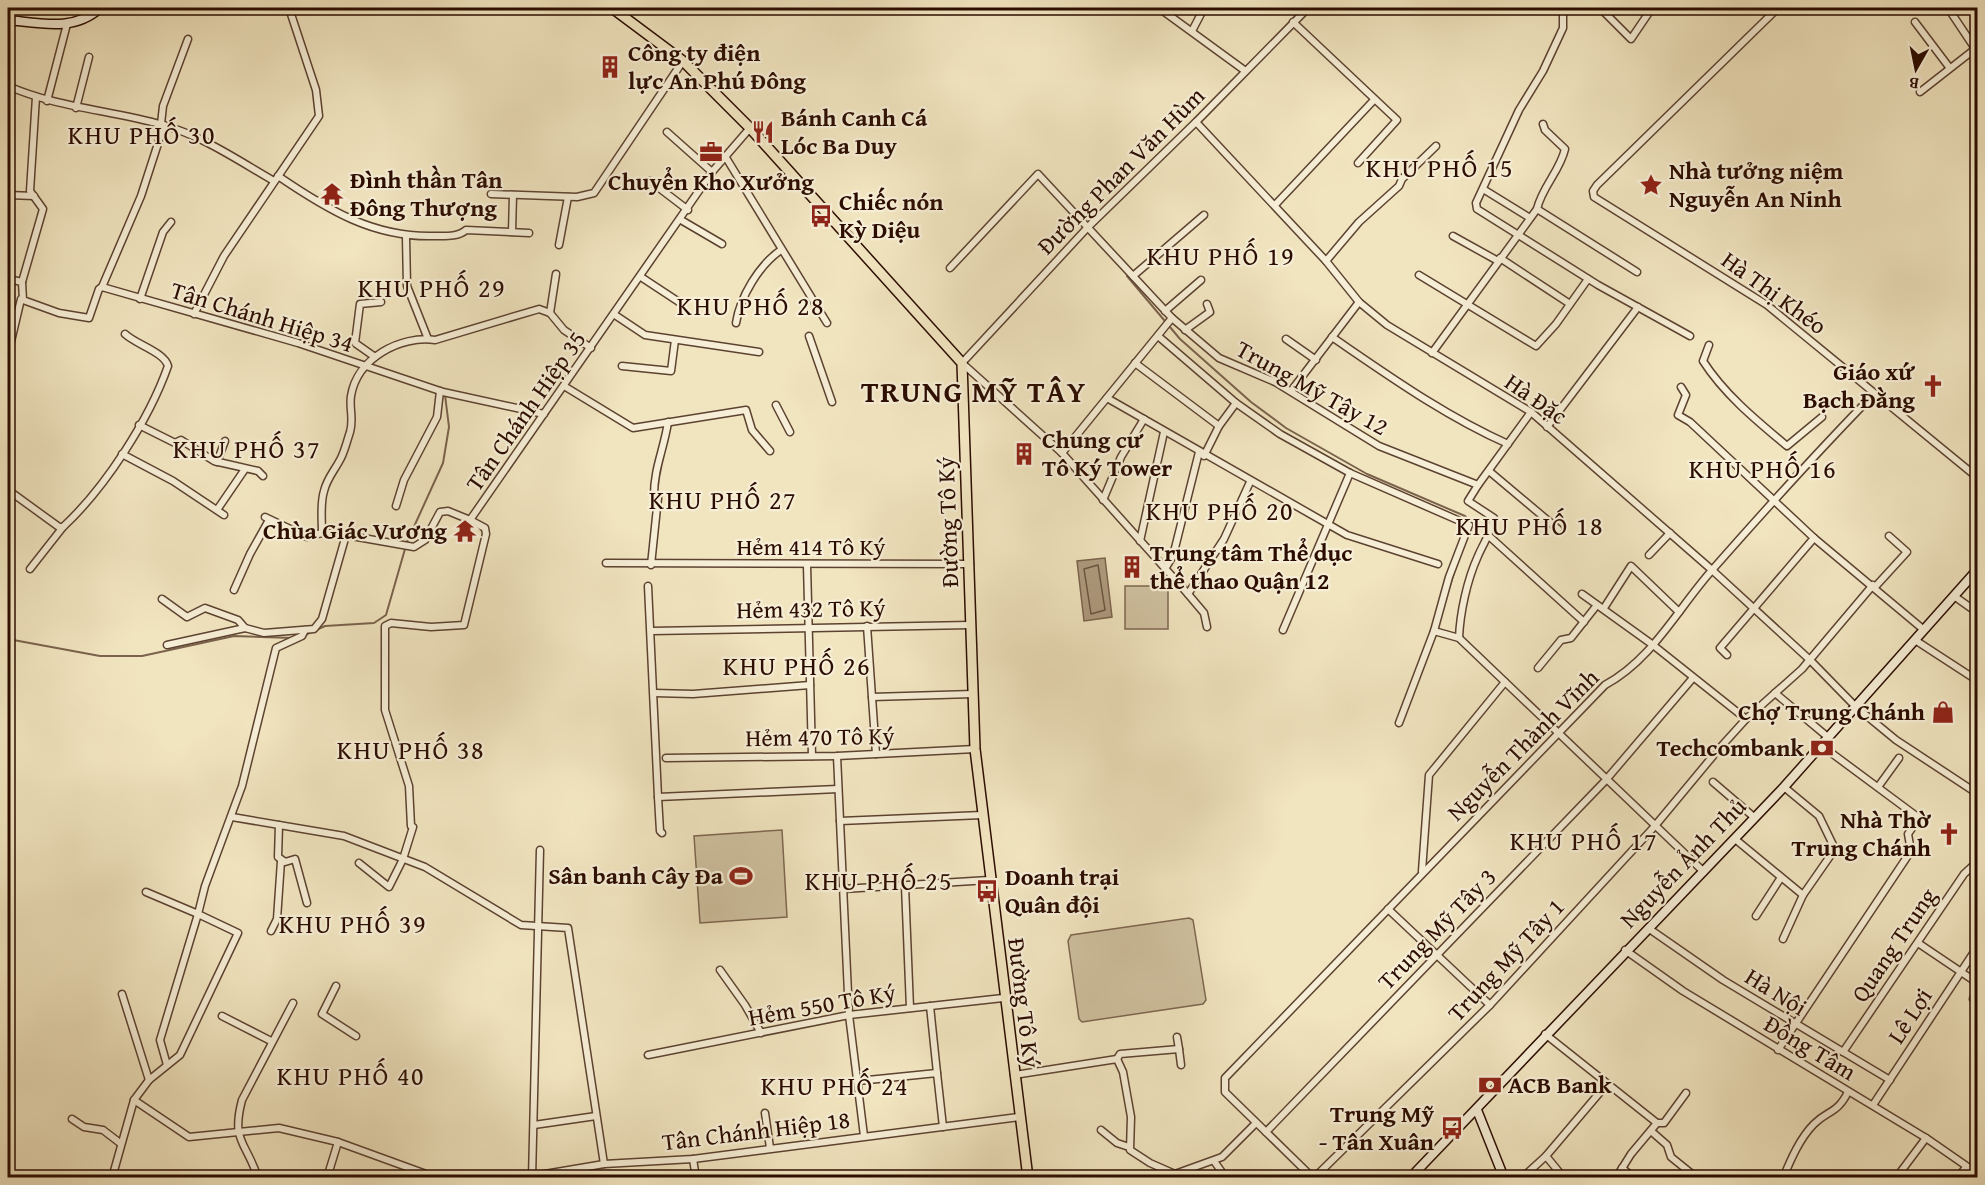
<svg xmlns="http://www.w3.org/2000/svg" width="1985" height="1185" font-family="'Gentium Book Plus',serif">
<rect width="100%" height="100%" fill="#f1e5c0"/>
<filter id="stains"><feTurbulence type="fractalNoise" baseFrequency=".00333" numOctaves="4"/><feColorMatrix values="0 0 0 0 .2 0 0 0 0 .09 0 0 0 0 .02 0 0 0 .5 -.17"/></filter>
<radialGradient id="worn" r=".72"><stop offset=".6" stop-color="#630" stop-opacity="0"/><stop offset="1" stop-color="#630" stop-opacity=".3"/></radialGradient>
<!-- green -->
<g fill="#cfc09f" stroke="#7d6650" stroke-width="1.5">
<rect x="1125" y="586" width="43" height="43"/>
<polygon points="782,830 787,917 700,923 694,836"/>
<polygon points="1189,918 1193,920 1206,1000 1203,1004 1082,1022 1079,1019 1068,941 1071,935"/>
</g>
<!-- water -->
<polygon fill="#ae9b7f" stroke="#7a624c" stroke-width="1.5" points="1105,558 1112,617 1084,621 1077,561"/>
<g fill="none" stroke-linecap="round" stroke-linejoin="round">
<!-- shore -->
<polygon stroke="#6c5440" stroke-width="1.5" points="1098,565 1105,610 1091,614 1084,569"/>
<!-- stream -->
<g stroke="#7a624c" stroke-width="2">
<polyline points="1127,276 1180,339 1251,402 1286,428 1367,474 1465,516 1472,524 1471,527"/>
<polyline points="1445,601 1457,564"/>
<polyline points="305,635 325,626 374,623 386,615 407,542 443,463 449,427 445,395"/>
<polyline points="8,639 100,656 142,656 234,636 293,638"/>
</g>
<!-- street casing -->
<g stroke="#5c4230" stroke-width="9">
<g id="street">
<polyline points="1159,8 1244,70"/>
<polyline points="1563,8 1563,28 1543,71 1519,110 1476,203 1477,209 1598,285 1690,336"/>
<polyline points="1600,8 1631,39 1652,8"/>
<polyline points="1778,8 1597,185 1593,191 1594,197 1767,305 1978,478"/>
<polyline points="1948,8 1978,53"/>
<polyline points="1293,22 1397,120 1358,163"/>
<polyline points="1915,22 1949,67"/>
<polyline points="1192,31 1204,8"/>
<path d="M8 86C58 108 111 110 163 125 203 136 239 161 274 181"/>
<polyline points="1920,92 1975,49"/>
<polyline points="47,101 67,24"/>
<polyline points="76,108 89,57"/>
<polyline points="1196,122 1326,261 1359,302 1387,325 1531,412 1712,570 1810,660 1856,707 1896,740 1978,794"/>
<polyline points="161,124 163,106 188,39"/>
<polyline points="667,132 712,172"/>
<polyline points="725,156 827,323"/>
<path d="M278 176C328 210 374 238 435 236 446 236 458 237 466 230L529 233"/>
<polyline points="650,181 688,210"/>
<polyline points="1483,189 1530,218"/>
<polyline points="491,194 577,197 594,193 683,61"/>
<polyline points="8,195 34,196"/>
<polyline points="1275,205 1373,101"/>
<polyline points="1537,209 1637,272"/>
<polyline points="681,220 722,244"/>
<polyline points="512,232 513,195"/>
<polyline points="1453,236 1498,261"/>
<polyline points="406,237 407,286 428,339"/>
<polyline points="559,245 568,197"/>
<polyline points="1500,258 1570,304"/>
<polyline points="1326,261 1359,222 1399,186 1402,179 1436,146"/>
<polyline points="950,268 1038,174 1172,318 1219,358 1275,382 1379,446 1478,485 1531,412"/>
<polyline points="1419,275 1536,346 1556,324 1588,279"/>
<polyline points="1133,276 1204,215"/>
<polyline points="641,277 682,304"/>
<polyline points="8,279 22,282 23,300 59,313 89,318 99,289 102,287 298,343 443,392 544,414"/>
<polyline points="22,282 43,209 30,191 36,97"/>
<polyline points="102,287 141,196 164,125"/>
<polyline points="140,299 163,232 171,222"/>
<polyline points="1165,311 1201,280"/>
<polyline points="550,313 556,274"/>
<polyline points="194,314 224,256 319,116 316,90 289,8"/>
<polyline points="615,315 645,335 759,352"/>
<path d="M736 323C740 297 759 265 781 250"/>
<polyline points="1185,330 1210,312 1207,304"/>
<polyline points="809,336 832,402"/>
<polyline points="1158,336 1236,403"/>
<path d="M1332 337C1389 376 1445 416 1508 444"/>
<polyline points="1286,339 1316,360"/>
<path d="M1709 345 1703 361C1724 394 1757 421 1787 446L1822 417"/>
<polyline points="9,350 21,299"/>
<path d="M1432 353 1537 209C1542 187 1560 171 1565 149L1545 130 1543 124"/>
<polyline points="375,357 355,343 360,304 381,302"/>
<polyline points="1135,363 1219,426 1204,456"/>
<polyline points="622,366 671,371 675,340"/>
<polyline points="564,386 633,428 746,410 752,430 770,451"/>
<polyline points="1681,387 1686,395 1678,415 1690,422 1814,538 1924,630"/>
<polyline points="1291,391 1359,302"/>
<polyline points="1107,398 1347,535 1438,564"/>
<polyline points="776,405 790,432"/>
<polyline points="139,425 175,443 181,440 214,461 258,471 263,476"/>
<polyline points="1219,426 1236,403 1280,434 1350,473 1469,525 1449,577 1434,631 1399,723"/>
<polyline points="1547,427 1638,307"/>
<polyline points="1062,453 1172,318"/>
<polyline points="122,454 173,481 224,515"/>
<polyline points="217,462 225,441"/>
<polyline points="1489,471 1558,529"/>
<path d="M8 490 59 527H63C105 488 149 420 168 366 164 352 137 345 125 334"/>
<path d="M654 495C654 468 664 449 668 422"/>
<polyline points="1103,500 1121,457 1144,419"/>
<polyline points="396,506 404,480 437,417 440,391"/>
<polyline points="217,510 245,469"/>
<polyline points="265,517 307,537 322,533 348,534"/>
<path d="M322 533C322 519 320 504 324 491 327 478 335 470 341 458 345 450 347 441 350 432 354 419 349 408 351 396 357 358 401 335 435 340L539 309 550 313 564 330 591 348"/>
<polyline points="1490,537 1584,622"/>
<polyline points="1140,541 1164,432"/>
<polyline points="1649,555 1670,533"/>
<polyline points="606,563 970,564"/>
<polyline points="651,565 658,498"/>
<polyline points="807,565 812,756"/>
<polyline points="30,569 63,527"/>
<polyline points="1165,569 1173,556 1199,452"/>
<polyline points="648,586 658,797 660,831 662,833"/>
<polyline points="1875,587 1907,552 1889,536"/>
<polyline points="234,590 250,554 269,520"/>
<polyline points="1188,594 1224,539 1250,482"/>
<polyline points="1582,594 1653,645 1746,719"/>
<polyline points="1954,596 1978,613"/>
<polyline points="162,599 187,617 205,608 238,620 245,628 264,633 314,629 322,619 346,535 414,547 425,540 440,512 448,511 470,520 712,172 750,128"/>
<polyline points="1604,608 1631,566 1679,612"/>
<polyline points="867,626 876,754"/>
<polyline points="1207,627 1204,613 1188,594 1062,453 962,363 1088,227 1196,122 1308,8"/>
<polyline points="1283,630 1350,473"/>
<polyline points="652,631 970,625"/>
<polyline points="1434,631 1459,638 1704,872"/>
<path d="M1459 638C1460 613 1467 580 1478 556 1484 542 1491 533 1494 518L1468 501 1478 485"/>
<polyline points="1915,640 1978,681"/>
<polyline points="167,645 245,628"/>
<polyline points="1727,655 1720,648 1814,538"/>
<polyline points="1538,668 1561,640 1571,638 1597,605"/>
<path d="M1692 679 1605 781 1266 1132 1225 1092V1078L1605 685C1653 659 1678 608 1713 569 1765 510 1818 451 1874 394"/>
<polyline points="654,693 693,694 810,685"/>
<polyline points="1775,693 1829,738"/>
<polyline points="872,697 973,694"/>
<polyline points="1718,750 1746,719 1802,669 1873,585"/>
<polyline points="837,756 849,1015 864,1136"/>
<polyline points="666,758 837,756 975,749"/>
<polyline points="1713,782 1755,818"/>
<polyline points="1878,787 1899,758"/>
<polyline points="658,797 838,789"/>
<polyline points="232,817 344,836 425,867 521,925 568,928 604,1164"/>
<polyline points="840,821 982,815"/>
<polyline points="279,825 278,857 285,862 295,859 307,903"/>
<polyline points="1735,839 1803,895 1835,849 1819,816 1784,787"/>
<polyline points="359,863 389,887 403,859 413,827 411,826 409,786 385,710 385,626 391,623 431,627 464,625 486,534 485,528 470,520"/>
<polyline points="1422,871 1429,775 1505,682"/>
<polyline points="905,886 910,1008"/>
<polyline points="843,889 989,880"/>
<polyline points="146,892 198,914 160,1040 167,1065"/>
<polyline points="1388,909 1490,1005"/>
<polyline points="1756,916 1780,879"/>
<polyline points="1648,928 1723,980 1890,1080"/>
<polyline points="271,931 277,919 281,861"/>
<polyline points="1783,939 1803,895"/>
<polyline points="1918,943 1973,980 1977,989 1973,999"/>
<polyline points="1625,950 1683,991 1926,1138 1978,1174"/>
<polyline points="720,970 745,1005 761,1033"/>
<polyline points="336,986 322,1014 356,1036"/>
<polyline points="122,994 149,1080"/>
<polyline points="930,1006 937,1073"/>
<polyline points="222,1016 271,1041"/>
<polyline points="1545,1034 1657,1123 1631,1154 1616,1178"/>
<polyline points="1177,1037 1179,1049"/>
<polyline points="1778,1050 1911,851 1908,834 1919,818 1822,746"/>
<polyline points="1843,1052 1964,874 1978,861"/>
<polyline points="648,1055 849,1015 1003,998"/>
<polyline points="1117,1059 1120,1054 1179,1049 1181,1065"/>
<polyline points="1014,1075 1117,1059 1123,1072 1131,1117 1130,1150 1150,1163 1175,1174 1222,1157 1256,1123"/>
<polyline points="858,1081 937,1073 943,1127"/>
<polyline points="134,1100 189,1137 279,1128 338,1142 437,1178"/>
<polyline points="1873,1105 1978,946"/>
<polyline points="765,1113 770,1148"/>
<polyline points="72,1119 84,1127 103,1130 120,1143"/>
<polyline points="1657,1123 1664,1123 1686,1093"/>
<polyline points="534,1125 596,1116"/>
<polyline points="1101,1130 1117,1143 1129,1147"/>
<polyline points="1651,1131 1667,1145 1671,1157 1697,1178"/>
<polyline points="1266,1132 1313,1178"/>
<polyline points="693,1159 696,1178"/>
<polyline points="1214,1161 1226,1178"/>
<polyline points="1622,1168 1634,1178"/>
<polyline points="533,1176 604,1164 693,1159 1019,1117"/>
<polyline points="112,1178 134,1100 149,1080 180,1055 238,933 198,914 205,886 242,786 276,648 302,636 305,630"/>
<path d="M258 1178C246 1141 231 1142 242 1100L293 1003"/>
<polyline points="327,1178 338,1142"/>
<polyline points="532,1178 540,850"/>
<polyline points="1314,1178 1490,1005 1654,827 1713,756"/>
<polyline points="1522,1178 1546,1156"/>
<polyline points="1564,1178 1546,1156 1607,1084"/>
<path d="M1783 1178C1791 1159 1800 1138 1814 1124 1828 1110 1837 1114 1848 1092"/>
<polyline points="1896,1178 1926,1138"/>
<polyline points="1958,1178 1966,1167"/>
</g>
</g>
<!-- secondary casing -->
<g stroke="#2b0c00" stroke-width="11">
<g id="secondary">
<path d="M8 20C40 23 74 32 100 8"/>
<polyline points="1477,1110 1504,1178"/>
<polyline points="1410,1178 1784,787 1978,569"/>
</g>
</g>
<!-- primary casing -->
<g stroke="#2b0c00" stroke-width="12">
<polyline id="primary" points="612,8 683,61 750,128 962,363 975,749 1028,1178"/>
</g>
<!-- street -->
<use href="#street" stroke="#f6eed6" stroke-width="6"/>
<!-- secondary -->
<use href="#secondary" stroke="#f6eed6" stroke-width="8"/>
<!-- primary -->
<use href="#primary" stroke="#f1e5c0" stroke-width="9"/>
</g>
<!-- icons -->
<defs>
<g id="building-bare" transform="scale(1.8)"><path d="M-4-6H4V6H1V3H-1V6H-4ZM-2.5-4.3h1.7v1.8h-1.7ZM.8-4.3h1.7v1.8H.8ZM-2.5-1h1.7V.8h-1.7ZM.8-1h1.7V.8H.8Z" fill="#8f2418" stroke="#f6eed6" stroke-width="2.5" paint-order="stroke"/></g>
<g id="restaurant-bare" transform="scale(1.8)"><path d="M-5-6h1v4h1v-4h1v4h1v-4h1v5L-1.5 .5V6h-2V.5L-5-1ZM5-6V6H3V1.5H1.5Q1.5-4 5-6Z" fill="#8f2418" stroke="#f6eed6" stroke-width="2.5" paint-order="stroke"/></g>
<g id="office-bare" transform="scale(1.8)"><path d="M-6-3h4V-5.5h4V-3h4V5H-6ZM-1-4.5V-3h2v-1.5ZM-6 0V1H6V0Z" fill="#8f2418" stroke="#f6eed6" stroke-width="2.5" paint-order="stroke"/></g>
<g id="sight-bare" transform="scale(1.8)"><path d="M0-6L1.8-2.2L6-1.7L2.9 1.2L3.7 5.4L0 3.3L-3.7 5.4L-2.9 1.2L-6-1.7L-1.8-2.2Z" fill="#8f2418" stroke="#f6eed6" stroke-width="2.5" paint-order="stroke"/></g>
<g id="temple-bare" transform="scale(1.8)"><path d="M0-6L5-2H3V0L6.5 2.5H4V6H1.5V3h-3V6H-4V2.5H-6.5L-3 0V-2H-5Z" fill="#8f2418" stroke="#f6eed6" stroke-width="2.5" paint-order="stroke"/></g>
<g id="bus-bare" transform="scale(1.8)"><path d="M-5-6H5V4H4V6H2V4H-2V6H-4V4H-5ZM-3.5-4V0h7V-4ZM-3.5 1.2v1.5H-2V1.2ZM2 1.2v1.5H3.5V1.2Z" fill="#8f2418" stroke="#f6eed6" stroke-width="2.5" paint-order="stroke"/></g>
<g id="church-bare" transform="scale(1.8)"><path d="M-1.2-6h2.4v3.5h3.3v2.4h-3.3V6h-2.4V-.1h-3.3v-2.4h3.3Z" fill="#8f2418" stroke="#f6eed6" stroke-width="2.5" paint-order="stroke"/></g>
<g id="shop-bare" transform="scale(1.8)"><path d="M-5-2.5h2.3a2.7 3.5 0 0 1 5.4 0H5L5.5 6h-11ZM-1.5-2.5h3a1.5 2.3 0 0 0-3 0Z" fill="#8f2418" stroke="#f6eed6" stroke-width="2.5" paint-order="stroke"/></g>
<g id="bank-bare" transform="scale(1.8)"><path d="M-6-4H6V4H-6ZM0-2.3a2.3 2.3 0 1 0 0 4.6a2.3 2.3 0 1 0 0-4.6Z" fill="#8f2418" stroke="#f6eed6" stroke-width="2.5" paint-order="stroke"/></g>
<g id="stadium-bare" transform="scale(1.8)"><path d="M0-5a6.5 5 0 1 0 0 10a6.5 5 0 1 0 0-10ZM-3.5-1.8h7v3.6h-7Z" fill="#8f2418" stroke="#f6eed6" stroke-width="2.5" paint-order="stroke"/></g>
</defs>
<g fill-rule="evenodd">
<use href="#building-bare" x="610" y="67"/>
<use href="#restaurant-bare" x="763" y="132"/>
<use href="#office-bare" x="711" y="152"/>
<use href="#sight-bare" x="1651" y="185"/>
<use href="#temple-bare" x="332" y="194"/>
<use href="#bus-bare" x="821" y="216"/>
<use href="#church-bare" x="1933" y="386"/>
<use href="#building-bare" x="1024" y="454"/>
<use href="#temple-bare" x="465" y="531"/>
<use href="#building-bare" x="1132" y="567"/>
<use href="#shop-bare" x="1943" y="712"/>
<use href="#bank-bare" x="1822" y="748"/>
<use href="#church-bare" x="1949" y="834"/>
<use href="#stadium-bare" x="741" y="876"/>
<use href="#bus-bare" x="987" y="891"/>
<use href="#bank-bare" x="1490" y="1085"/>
<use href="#bus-bare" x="1452" y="1128"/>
</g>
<g text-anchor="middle" stroke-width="4.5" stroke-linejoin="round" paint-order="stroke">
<!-- poi labels -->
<g font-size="24" font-weight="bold" fill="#2b0c00" stroke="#f6eed6" text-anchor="start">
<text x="628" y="61">Công ty điện<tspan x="628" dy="28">lực An Phú Đông</tspan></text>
<text x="781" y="126">Bánh Canh Cá<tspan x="781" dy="28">Lóc Ba Duy</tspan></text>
<text x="1669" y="179">Nhà tưởng niệm<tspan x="1669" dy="28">Nguyễn An Ninh</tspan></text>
<text x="350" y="188">Đình thần Tân<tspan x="350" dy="28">Đông Thượng</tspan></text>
<text x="711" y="190" text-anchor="middle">Chuyển Kho Xưởng</text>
<text x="839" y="210">Chiếc nón<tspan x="839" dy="28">Kỳ Diệu</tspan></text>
<text x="1915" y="380" text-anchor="end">Giáo xứ<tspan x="1915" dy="28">Bạch Đằng</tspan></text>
<text x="1042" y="448">Chung cư<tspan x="1042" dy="28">Tô Ký Tower</tspan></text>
<text x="447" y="539" text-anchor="end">Chùa Giác Vương</text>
<text x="1150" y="561">Trung tâm Thể dục<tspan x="1150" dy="28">thể thao Quận 12</tspan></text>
<text x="1925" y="720" text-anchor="end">Chợ Trung Chánh</text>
<text x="1804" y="756" text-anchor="end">Techcombank</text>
<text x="1931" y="828" text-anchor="end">Nhà Thờ<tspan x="1931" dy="28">Trung Chánh</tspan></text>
<text x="723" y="884" text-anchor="end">Sân banh Cây Đa</text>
<text x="1005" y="885">Doanh trại<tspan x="1005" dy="28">Quân đội</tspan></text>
<text x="1508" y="1093">ACB Bank</text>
<text x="1434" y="1122" text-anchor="end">Trung Mỹ<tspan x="1434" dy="28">- Tân Xuân</tspan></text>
</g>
<!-- street labels -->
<g font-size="24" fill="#2b0c00" stroke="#f6eed6">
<text transform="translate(1121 171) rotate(-45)" y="8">Đường Phan Văn Hùm</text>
<text transform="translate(1774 293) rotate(36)" y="8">Hà Thị Khéo</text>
<text transform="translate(262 317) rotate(17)" y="8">Tân Chánh Hiệp 34</text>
<text transform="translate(1312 388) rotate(29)" y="8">Trung Mỹ Tây 12</text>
<text transform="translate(1536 399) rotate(35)" y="8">Hà Đặc</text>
<text transform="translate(526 411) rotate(-55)" y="8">Tân Chánh Hiệp 35</text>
<text transform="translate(948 522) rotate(-92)" y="8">Đường Tô Ký</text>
<text x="811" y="555">Hẻm 414 Tô Ký</text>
<text transform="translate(811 609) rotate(-1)" y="8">Hẻm 432 Tô Ký</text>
<text transform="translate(820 737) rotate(-1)" y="8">Hẻm 470 Tô Ký</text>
<text transform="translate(1523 745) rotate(-45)" y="8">Nguyễn Thành Vĩnh</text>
<text transform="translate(1683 863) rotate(-46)" y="8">Nguyễn Ảnh Thủ</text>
<text transform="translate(1437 929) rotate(-46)" y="8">Trung Mỹ Tây 3</text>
<text transform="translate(1894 945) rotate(-56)" y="8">Quang Trung</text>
<text transform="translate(1506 960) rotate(-47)" y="8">Trung Mỹ Tây 1</text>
<text transform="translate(1776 992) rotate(32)" y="8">Hà Nội</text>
<text transform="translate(1024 1003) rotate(83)" y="8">Đường Tô Ký</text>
<text transform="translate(822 1005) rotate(-10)" y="8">Hẻm 550 Tô Ký</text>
<text transform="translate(1910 1016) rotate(-57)" y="8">Lê Lợi</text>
<text transform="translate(1810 1048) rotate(31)" y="8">Đồng Tâm</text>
<text transform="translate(756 1131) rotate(-7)" y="8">Tân Chánh Hiệp 18</text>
</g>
<!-- neighbourhood labels -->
<g font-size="26" letter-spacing="1.5" fill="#2b0c00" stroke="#f6eed6">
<text x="142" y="144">KHU PHỐ 30</text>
<text x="1440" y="177">KHU PHỐ 15</text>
<text x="1221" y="265">KHU PHỐ 19</text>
<text x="432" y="297">KHU PHỐ 29</text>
<text x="751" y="315">KHU PHỐ 28</text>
<text x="247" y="458">KHU PHỐ 37</text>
<text x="1763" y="478">KHU PHỐ 16</text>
<text x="723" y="509">KHU PHỐ 27</text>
<text x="1220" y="520">KHU PHỐ 20</text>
<text x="1530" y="535">KHU PHỐ 18</text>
<text x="797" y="675">KHU PHỐ 26</text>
<text x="411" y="759">KHU PHỐ 38</text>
<text x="1584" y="850">KHU PHỐ 17</text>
<text x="879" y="890">KHU PHỐ 25</text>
<text x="353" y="933">KHU PHỐ 39</text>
<text x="351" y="1085">KHU PHỐ 40</text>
<text x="835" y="1095">KHU PHỐ 24</text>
</g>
<!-- district labels -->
<g font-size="30" font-weight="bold" letter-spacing="1.5" fill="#2b0c00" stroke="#f6eed6">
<text x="974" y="402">TRUNG MỸ TÂY</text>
</g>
</g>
<!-- margin -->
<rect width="1985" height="1185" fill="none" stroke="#f1e5c0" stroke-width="30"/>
<rect x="9" y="9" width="1967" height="1167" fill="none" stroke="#2b0c00" stroke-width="3"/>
<rect x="15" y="15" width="1955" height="1155" fill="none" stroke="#2b0c00" stroke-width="1.5"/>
<!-- north arrow -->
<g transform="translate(1916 69) rotate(189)" stroke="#f6eed6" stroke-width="4.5" paint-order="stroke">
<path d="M0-4.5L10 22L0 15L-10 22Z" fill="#2b0c00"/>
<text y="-9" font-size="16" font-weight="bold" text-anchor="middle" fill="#2b0c00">B</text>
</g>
<rect width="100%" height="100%" filter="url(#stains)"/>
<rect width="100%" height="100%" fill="url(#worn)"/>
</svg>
